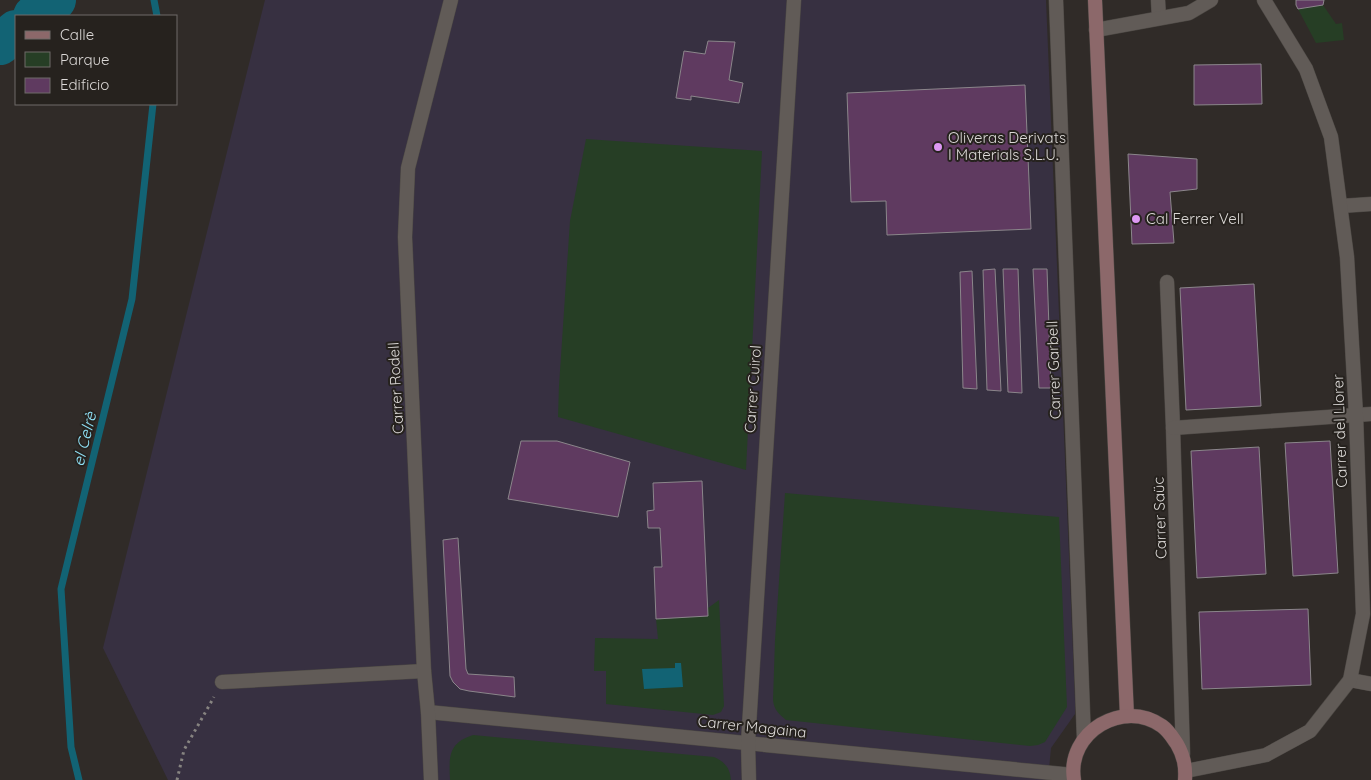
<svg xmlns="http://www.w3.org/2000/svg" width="1371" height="780" font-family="Quicksand,sans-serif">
<rect width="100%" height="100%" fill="#302b28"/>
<!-- industrial -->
<polygon fill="#373041" points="265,0 1046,0 1075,701 1075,714 1051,748 1048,780 168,780 103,648"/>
<!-- green -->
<g fill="#263e25">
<polygon points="1323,5 1336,24 1342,23 1344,40 1316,43 1298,9"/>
<polygon points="586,139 762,151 746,470 558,417 559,386 570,221"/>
<path d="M785 493 1059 517 1067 707 1045 742 1038 745 1030 746 786 720C779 714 774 710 773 700L775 640Z"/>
<polygon points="719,600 724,706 721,712 713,715 606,704 606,671 594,671 595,638 658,639 656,619 708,616 708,608"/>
<path d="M473 735 714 757C725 762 730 768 731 780H450C449 757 448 743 473 735Z"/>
</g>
<!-- water -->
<polygon fill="#126374" points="675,663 681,663 683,687 644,689 642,669 675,668"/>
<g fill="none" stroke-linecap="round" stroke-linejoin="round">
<!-- stream -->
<g stroke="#126374" stroke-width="7">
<polyline points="154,0 157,16"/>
<polyline points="79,780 71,747 61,589 132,299 153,104"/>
</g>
<!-- river -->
<g stroke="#126374" stroke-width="42">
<polyline points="34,16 55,0"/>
<polyline points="0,44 16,31"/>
</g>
</g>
<!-- building -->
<g fill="#5f3a60" stroke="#8b868b">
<polygon points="1296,0 1324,0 1323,5 1298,9 1296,5"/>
<polygon points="708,41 735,42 729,80 743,83 739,103 691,96 691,100 676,98 684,51 705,54"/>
<polygon points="1261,64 1262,104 1194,105 1194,65"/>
<polygon points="1025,85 1031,229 887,235 886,201 851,202 847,93"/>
<polygon points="1128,154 1197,159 1197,189 1170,192 1174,243 1132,244"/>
<polygon points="995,269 1001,391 987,390 983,270"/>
<polygon points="1003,269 1018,269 1022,393 1008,392"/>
<polygon points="1033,269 1047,269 1051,388 1039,388"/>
<polygon points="972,271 977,389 963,388 960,272"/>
<polygon points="1254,284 1261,406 1186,410 1180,288"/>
<polygon points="521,441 557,441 630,462 618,517 508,499"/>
<polygon points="1330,441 1338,573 1293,576 1285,443"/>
<polygon points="1259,447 1266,574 1197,578 1191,451"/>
<polygon points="702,481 708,616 656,619 654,567 662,567 660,528 648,528 647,511 654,510 653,483"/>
<polygon points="458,538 466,669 468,674 514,677 515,697 469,691 460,689 453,682 450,676 443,540"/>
<polygon points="1308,609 1311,685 1202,689 1199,612"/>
</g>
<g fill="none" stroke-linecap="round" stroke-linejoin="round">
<!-- minor casing -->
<g stroke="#4b4743" stroke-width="15">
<g id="minor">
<polyline points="1056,0 1084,739"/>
<polyline points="1158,0 1159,18"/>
<polyline points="1096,30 1189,13 1211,0"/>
<polyline points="1341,206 1371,204"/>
<polyline points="1167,282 1173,428 1183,754"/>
<polyline points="1173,428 1371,414"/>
<polyline points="1350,680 1371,684"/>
<polyline points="222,682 424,671"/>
<polyline points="428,712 1073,775"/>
<polyline points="1186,771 1266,755 1310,731 1350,680 1363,614 1356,415 1347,257 1331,137 1306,69 1264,0"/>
<polyline points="431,780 428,712 424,671 405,237 408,168 451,0"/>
<polyline points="749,780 748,743 794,0"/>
</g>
</g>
<!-- secondary casing -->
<g stroke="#4b4743" stroke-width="15">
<g id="secondary">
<polyline points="1095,0 1127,716"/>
<path d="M1074 780C1066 732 1124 698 1162 726 1169 731 1172 737 1177 744 1184 756 1186 766 1185 780"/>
</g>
</g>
<!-- path -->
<polyline stroke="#878481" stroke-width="3" stroke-dasharray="2.5 4" stroke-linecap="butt" points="177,780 184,750 214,697"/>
<!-- minor -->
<use href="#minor" stroke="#615b57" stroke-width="14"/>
<!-- secondary -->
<use href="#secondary" stroke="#8c686a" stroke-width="14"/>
</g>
<!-- markers -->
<g fill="#dd98f3" stroke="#26221e" stroke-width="2">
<circle cx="938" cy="147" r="5"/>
<circle cx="1136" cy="219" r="5"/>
</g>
<g text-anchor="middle" stroke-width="4" stroke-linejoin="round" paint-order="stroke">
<!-- poi labels -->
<g font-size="15" fill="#dbd8d6" stroke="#26221e" text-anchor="start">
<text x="948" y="143">Oliveras Derivats<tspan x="948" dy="17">I Materials S.L.U.</tspan></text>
<text x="1146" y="224">Cal Ferrer Vell</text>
</g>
<!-- street labels -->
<g font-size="15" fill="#dbd8d6" stroke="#26221e">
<text transform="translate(1054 370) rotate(-92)" y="5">Carrer Garbell</text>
<text transform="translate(396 388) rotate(-93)" y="5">Carrer Rodell</text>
<text transform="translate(753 389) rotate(-86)" y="5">Carrer Cuirol</text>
<text transform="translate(1340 431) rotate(-92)" y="5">Carrer del Llorer</text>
<text transform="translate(1160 518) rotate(-92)" y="5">Carrer Saüc</text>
<text transform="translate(752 727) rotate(6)" y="5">Carrer Magaina</text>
</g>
<!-- water labels -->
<g font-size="16" font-style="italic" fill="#91e3f9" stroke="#26221e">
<text transform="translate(84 439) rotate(-76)" y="6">el Celrè</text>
</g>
</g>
<!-- legend -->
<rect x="15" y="15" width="162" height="90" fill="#26221e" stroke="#6e6b68"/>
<rect x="25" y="31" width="25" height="8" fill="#8c686a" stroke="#6e6b68"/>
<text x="60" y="40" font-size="15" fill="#dbd8d6">Calle</text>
<rect x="25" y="52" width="25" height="15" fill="#263e25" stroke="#6e6b68"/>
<text x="60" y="65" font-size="15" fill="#dbd8d6">Parque</text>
<rect x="25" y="78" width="25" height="15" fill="#5f3a60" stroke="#6e6b68"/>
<text x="60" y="90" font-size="15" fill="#dbd8d6">Edificio</text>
</svg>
